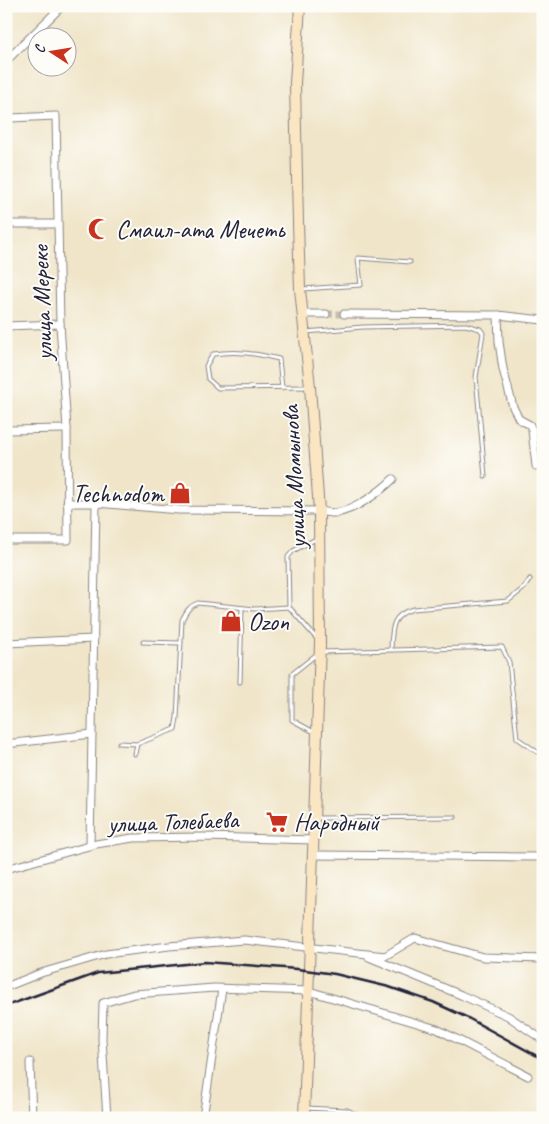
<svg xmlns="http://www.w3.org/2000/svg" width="549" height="1124" font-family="Caveat,sans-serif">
<rect width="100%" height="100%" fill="#fdfcf7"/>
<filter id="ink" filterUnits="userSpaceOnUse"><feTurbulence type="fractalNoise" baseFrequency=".02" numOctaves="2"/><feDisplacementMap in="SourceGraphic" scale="10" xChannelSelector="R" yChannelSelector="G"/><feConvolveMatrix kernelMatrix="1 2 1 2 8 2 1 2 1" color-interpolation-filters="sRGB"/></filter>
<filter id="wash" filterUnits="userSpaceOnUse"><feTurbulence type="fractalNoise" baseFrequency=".0096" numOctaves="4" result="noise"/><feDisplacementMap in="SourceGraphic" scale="20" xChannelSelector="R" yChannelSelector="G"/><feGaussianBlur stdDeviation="1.12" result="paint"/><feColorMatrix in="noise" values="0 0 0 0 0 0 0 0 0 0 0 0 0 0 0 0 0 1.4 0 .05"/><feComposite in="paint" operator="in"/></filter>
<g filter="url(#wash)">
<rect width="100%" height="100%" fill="#f0e5c9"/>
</g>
<g filter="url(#ink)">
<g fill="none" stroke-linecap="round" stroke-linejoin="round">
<!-- minor-tunnel -->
<polyline stroke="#c7bead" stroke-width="7" stroke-dasharray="7 3.5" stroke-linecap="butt" points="326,314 344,314"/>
<!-- service casing -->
<g stroke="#898482" stroke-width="5">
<g id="service">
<polyline points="303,289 361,285 358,258 410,262"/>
<polyline points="306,332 363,327 466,325 480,329 483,333 482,340 476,377 485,476"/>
<path d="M282 388 279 359C257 354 237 350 213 354L206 366 208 379 218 388 309 387"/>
<polyline points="316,539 293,551 288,557 289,607 317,639"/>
<polyline points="143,642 181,643"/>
<path d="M391 649C392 628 391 615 413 609L508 601 524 588 530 579"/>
<polyline points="322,652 502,647 509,662 517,738 543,756"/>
<polyline points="240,682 242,608"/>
<polyline points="314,732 292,720 292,674 317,654"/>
<polyline points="119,743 137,744"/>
<path d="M135 754 137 744 175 729 177 718 182 620C186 612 189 606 198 603L255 609 289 607"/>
<polyline points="316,818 455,817"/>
<polyline points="305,1108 347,1110 362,1117"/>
</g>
</g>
<!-- minor casing -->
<g stroke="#898482" stroke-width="9">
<g id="minor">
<polyline points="6,61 62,6"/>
<polyline points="6,120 10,118 56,116 60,324 67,429 68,540 6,540"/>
<polyline points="6,224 58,224"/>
<polyline points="302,314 326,314"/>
<polyline points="344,314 498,315 543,320"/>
<polyline points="498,315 499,342 503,369 513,407 519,419 530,425 532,430 536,466"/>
<polyline points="6,326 60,324"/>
<polyline points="6,430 67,429"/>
<path d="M67 503H96L179 510 319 511C324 512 330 513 335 513 354 511 380 492 393 479"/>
<polyline points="6,643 94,639"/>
<polyline points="6,744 92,734"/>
<polyline points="90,846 96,503"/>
<polyline points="314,855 543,857"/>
<polyline points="6,869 96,844 133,838 204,837 314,840"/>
<polyline points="369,957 461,995 508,1016 543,1040"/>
<polyline points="6,987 41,973 106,954 169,946 244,940 385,956 415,938 483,957 543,959"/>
<polyline points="30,1062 32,1118"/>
<polyline points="107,1118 102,1039 103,1003 134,994 214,988 309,991 437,1029 528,1076"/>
<polyline points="203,1118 222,989"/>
</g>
</g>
<!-- secondary casing -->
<g stroke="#898482" stroke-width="12">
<polyline id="secondary" points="300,6 295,83 298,223 300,289 310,387 319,511 320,644 304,1118"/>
</g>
<!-- service -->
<use href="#service" stroke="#fff" stroke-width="3"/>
<!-- minor -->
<use href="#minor" stroke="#fff" stroke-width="7"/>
<!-- secondary -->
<use href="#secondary" stroke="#fbe6c4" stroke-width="10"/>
<!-- rail -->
<polyline stroke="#22223b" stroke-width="2.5" points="6,1006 98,973 205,962 297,969 335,974 389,987 433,1002 468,1018 537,1056 543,1061"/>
</g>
</g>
<!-- icons -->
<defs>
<g id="mosque-bare" transform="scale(1.725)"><path d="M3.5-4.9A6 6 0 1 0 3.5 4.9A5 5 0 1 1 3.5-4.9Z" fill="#c8321e" stroke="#fdfcf7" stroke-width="2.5" paint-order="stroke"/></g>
<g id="shop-bare" transform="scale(1.725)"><path d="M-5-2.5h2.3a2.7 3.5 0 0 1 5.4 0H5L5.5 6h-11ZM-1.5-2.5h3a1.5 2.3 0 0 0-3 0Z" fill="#c8321e" stroke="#fdfcf7" stroke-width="2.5" paint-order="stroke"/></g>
<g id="supermarket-bare" transform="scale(1.725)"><path d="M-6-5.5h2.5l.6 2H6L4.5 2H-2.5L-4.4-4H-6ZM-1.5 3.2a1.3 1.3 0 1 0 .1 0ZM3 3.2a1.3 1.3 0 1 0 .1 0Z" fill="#c8321e" stroke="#fdfcf7" stroke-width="2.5" paint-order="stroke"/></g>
</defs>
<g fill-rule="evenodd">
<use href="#mosque-bare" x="99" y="229"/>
<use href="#shop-bare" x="180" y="493"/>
<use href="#shop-bare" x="231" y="621"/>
<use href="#supermarket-bare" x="277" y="822"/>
</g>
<g text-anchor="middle" stroke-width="4" stroke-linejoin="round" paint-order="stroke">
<!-- poi labels -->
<g font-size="25" fill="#22223b" stroke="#fdfcf7" text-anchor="start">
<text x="116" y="238">Смаил-ата Мечеть</text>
<text x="164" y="502" text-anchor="end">Technodom</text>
<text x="248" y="630">Ozon</text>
<text x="294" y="831">Народный</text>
</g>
<!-- street labels -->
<g font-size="25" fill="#22223b" stroke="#fdfcf7">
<text transform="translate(41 303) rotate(-92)" y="9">улица Мереке</text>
<text transform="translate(293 477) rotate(-93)" y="9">улица Момынова</text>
<text transform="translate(173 821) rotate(-2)" y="9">улица Толебаева</text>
</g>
</g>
<!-- margin -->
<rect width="549" height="1124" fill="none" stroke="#fdfcf7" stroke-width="25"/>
<!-- north arrow -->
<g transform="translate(52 52) rotate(282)"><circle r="24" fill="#fdfcf7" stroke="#a5a5ac"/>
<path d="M0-4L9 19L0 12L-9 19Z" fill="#c8321e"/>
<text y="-8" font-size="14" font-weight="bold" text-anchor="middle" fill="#22223b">С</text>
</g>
</svg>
